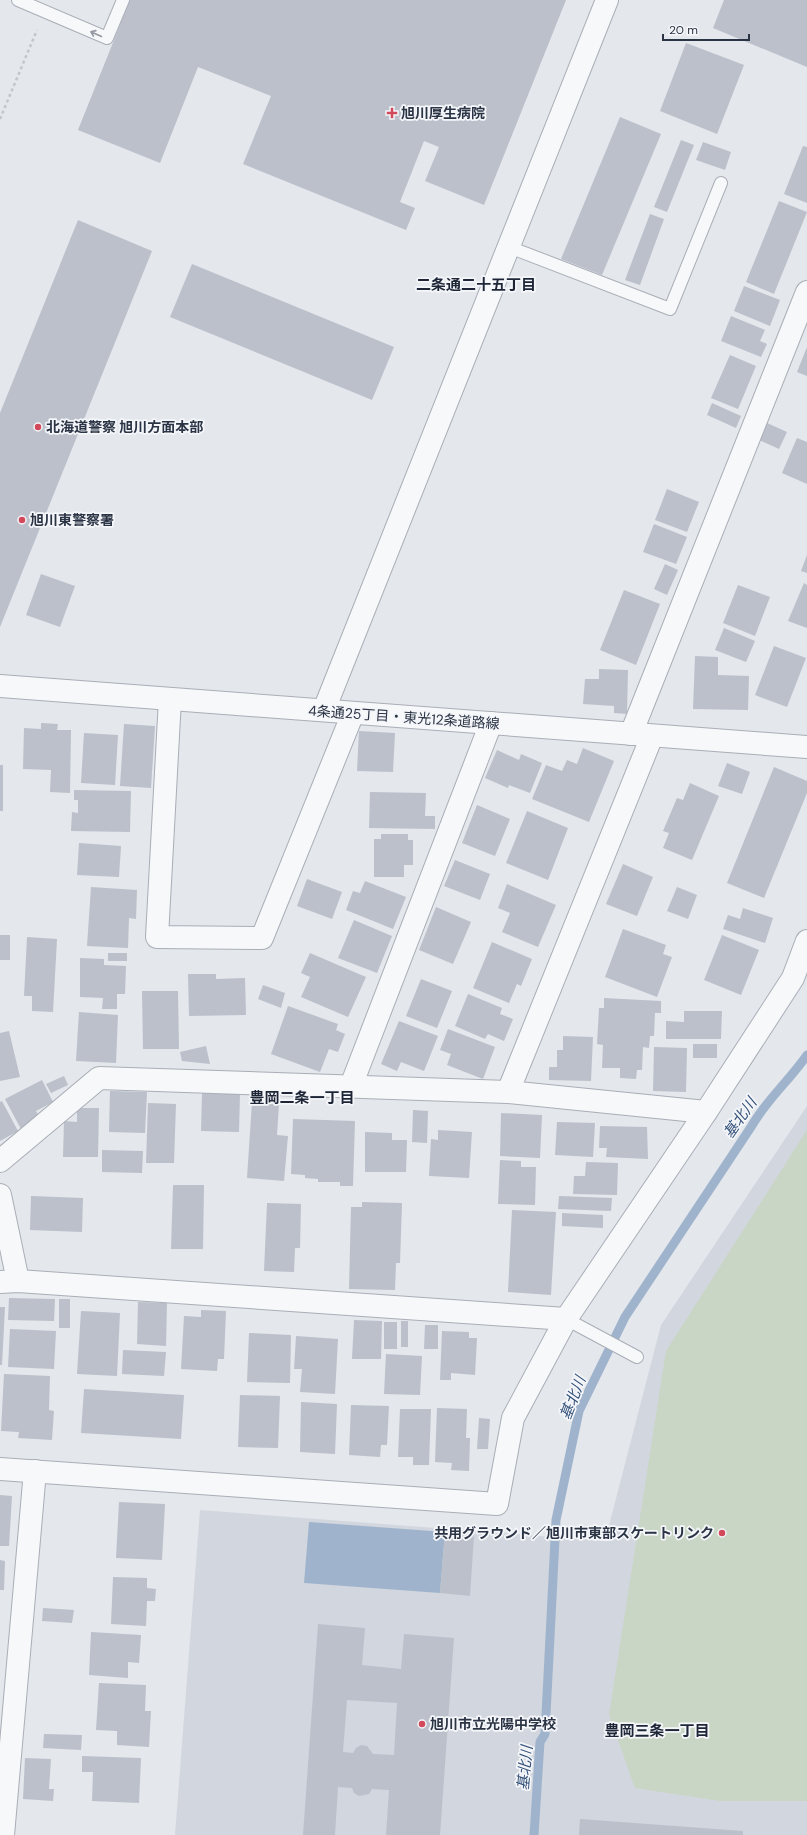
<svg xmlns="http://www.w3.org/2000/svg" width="807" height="1835" font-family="'DM Sans','Noto Sans JP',sans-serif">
<rect width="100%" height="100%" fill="#e4e7ec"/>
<!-- built -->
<polygon fill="#d2d6de" points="807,1106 807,1835 175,1835 200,1510 605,1541 661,1325"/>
<!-- green -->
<polygon fill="#c9d6c5" points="807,1130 807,1801 720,1801 635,1788 609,1715 666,1351"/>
<!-- water -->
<polygon fill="#9fb4cc" points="309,1522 445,1532 440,1593 304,1583"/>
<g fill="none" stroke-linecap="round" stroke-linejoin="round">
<!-- stream -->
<path stroke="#9fb4cc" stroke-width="9" d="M534 1835 540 1742 545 1734 556 1520 579 1411 625 1317 751 1127C767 1099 789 1081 807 1055"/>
</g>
<!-- building -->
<g fill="#bbc0ca" fill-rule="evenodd">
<polygon points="130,0 566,0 484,205 425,181 439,147 424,141 400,202 415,208 406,230 243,164 271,96 198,67 160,163 78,130"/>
<polygon points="724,0 807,0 807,67 713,28"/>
<polygon points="686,43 744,65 717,134 660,111"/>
<polygon points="620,117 661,134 602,275 561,259"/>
<polygon points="681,140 694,145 667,212 654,207"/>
<polygon points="703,142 731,152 725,170 696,160"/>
<polygon points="803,146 807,147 807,203 784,194"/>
<polygon points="779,201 807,212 774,294 746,282"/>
<polygon points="650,214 664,219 640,285 625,280"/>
<polygon points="78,220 152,251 0,627 0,413"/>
<polygon points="192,264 394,347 372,400 170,317"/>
<polygon points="744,286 780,300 770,326 734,311"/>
<polygon points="731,316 765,330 760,341 767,344 761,357 721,341"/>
<polygon points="807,347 807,376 797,372"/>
<polygon points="730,355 756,366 738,409 711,398"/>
<polygon points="712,403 741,416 736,428 707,415"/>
<polygon points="767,423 787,432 779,449 759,440"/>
<polygon points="797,438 807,442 807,484 782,473"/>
<polygon points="667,489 699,502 687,532 655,520"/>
<polygon points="654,524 687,537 676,564 643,552"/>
<polygon points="807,555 807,573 801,571"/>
<polygon points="665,564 678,570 667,595 654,589"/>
<polygon points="41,574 75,586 60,627 26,615"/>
<polygon points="804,583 807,585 807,628 788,621"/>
<polygon points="738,585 770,597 755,636 723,623"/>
<polygon points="624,590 660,604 636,665 600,650"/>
<polygon points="724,628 755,641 746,662 715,650"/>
<polygon points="774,646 806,658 787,707 755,695"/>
<polygon points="695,656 718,657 718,675 749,676 748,710 693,709"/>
<polygon points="599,669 628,670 627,714 614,713 614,706 583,704 585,679 599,679"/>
<polygon points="41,723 58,724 57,730 71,730 70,793 50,792 51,770 23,769 24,728 41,729"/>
<polygon points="124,724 155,726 151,788 120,786"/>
<polygon points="359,731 395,733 393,772 357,771"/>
<polygon points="84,733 118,735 115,785 81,783"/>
<polygon points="583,748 614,761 589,822 532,799 546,765 562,771 567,760 577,764"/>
<polygon points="497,750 519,760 521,754 542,763 530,793 509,785 508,788 485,778"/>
<polygon points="727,763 750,772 742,794 718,786"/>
<rect x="0" y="765" width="3" height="46"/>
<polygon points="774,767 807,781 807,793 764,898 727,883"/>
<polygon points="690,783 719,796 692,860 663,848 669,833 663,831 677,798 683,800"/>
<polygon points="74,790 131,791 130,832 71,831 72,812 78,813 78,800 74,800"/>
<polygon points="370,792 426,793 425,816 435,816 435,829 369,828"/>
<polygon points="477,805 510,819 495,856 462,843"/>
<polygon points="527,811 568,828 548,880 506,863"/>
<polygon points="381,834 408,834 408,840 413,840 413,865 404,865 404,877 374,877 374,839 381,839"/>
<polygon points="79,843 121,846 119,877 77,875"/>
<polygon points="455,860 490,874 480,900 444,886"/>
<polygon points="623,864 653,877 637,916 606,904"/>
<polygon points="307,879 342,892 332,919 297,906"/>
<polygon points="365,881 406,897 393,929 346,910 353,891 360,893"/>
<polygon points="507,884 556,905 538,947 502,932 510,913 498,908"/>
<polygon points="91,887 137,890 136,919 129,918 128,948 87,946"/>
<polygon points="677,887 697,895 688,919 667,911"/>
<polygon points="436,907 471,922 453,964 419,950"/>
<polygon points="743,908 773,918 765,943 723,929 728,915 740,919"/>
<polygon points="354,920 392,936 377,973 338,958"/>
<polygon points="623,929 666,945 663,954 672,957 657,997 605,977"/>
<rect x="0" y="935" width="10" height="25"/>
<polygon points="722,935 759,950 741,995 704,980"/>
<polygon points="27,937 57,939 53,1012 32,1011 32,996 24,996"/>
<polygon points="492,942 532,959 521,986 517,984 509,1003 473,988"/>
<rect x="108" y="953" width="19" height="8"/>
<polygon points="310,953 366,977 348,1017 301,997 310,977 301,973"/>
<polygon points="80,958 104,959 104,965 126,966 125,994 117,994 117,1009 102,1009 103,998 80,997"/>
<polygon points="188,974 216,974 216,979 245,978 246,1015 189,1016"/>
<polygon points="421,979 452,991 437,1028 406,1016"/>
<polygon points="263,985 285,993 281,1008 258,999"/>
<polygon points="142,991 178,991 179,1049 143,1049"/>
<polygon points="468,994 502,1008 500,1014 513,1019 504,1041 488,1034 485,1039 455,1026"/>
<polygon points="604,998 661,1001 661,1013 655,1013 654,1036 650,1036 649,1048 643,1047 642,1070 637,1070 636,1079 620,1078 620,1068 602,1068 603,1045 597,1044 599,1008 604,1008"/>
<polygon points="288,1006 338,1024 336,1030 345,1034 338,1052 329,1049 320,1072 271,1054"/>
<polygon points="684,1011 722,1011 721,1039 666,1039 666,1021 684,1022"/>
<polygon points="79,1012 118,1015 116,1063 76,1061"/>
<polygon points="399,1021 438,1036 424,1071 401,1062 397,1071 381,1064"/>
<polygon points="448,1029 495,1047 483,1079 447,1065 451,1054 440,1050"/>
<polygon points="9,1031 20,1077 0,1081 0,1033"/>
<polygon points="563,1036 593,1037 591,1081 549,1080 549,1067 557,1067 557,1050 563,1050"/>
<rect x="693" y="1044" width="24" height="14"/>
<polygon points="206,1046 210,1064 182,1061 180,1052"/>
<polygon points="654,1047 687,1048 686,1092 653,1091"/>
<polygon points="64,1076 68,1085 51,1093 46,1084"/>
<polygon points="42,1080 53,1102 36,1111 42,1121 22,1131 5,1099"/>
<polygon points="110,1091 147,1092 145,1133 109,1132"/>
<polygon points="202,1093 240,1094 239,1132 201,1131"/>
<polygon points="2,1101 18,1131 0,1141 0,1102"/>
<polygon points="252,1102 279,1104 277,1135 288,1136 284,1181 247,1178"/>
<polygon points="148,1103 176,1104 174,1163 146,1163"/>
<polygon points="77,1108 99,1108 98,1157 63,1157 64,1121 77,1122"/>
<polygon points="413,1110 428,1111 427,1143 412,1142"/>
<polygon points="501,1113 542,1115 540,1158 500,1156"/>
<polygon points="293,1119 355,1121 353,1186 340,1186 340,1182 318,1182 318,1179 305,1178 305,1175 291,1174"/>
<polygon points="557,1122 595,1123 593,1157 555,1155"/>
<polygon points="600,1126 647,1127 648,1159 606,1157 607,1148 599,1148"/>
<polygon points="438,1130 472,1132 469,1178 429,1176 431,1139 438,1140"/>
<polygon points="365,1132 392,1133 392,1140 407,1140 406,1172 365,1172"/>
<polygon points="102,1150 143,1151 142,1173 102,1172"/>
<polygon points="500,1160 521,1161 521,1167 536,1167 535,1205 498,1204"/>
<polygon points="586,1162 618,1163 617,1195 573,1194 574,1176 585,1176"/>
<polygon points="173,1185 204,1185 203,1249 171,1249"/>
<polygon points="31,1196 83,1198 82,1232 30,1230"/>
<polygon points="559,1196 612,1198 611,1211 558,1209"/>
<polygon points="362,1202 402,1203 400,1263 396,1263 395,1290 349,1289 351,1207 362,1207"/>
<polygon points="267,1203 301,1204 300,1248 295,1248 294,1272 264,1271"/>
<polygon points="512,1210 556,1212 551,1295 508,1292"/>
<polygon points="562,1213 603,1215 603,1228 562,1226"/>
<polygon points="9,1298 55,1299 54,1321 8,1320"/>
<rect x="59" y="1299" width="11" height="29"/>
<polygon points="138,1302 167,1303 166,1346 137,1344"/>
<polygon points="0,1307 5,1307 2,1365 0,1365"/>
<polygon points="201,1310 226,1311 224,1359 218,1359 217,1371 181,1369 184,1316 201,1317"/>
<polygon points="81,1311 120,1313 117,1376 77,1374"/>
<polygon points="354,1320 382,1321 381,1359 352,1359"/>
<rect x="401" y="1321" width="7" height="26"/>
<rect x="384" y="1322" width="13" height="27"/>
<polygon points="425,1325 438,1325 438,1349 424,1349"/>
<polygon points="10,1329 56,1331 54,1369 8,1367"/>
<polygon points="442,1331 469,1332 469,1338 477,1338 475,1375 451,1373 451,1380 440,1380"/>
<polygon points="249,1333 291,1335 290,1383 247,1382"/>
<polygon points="296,1336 338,1339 335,1394 300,1392 302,1369 294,1369"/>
<polygon points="123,1350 166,1352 164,1376 122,1374"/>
<polygon points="386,1354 422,1356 420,1395 384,1394"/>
<polygon points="4,1374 50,1376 49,1410 54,1411 52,1440 18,1438 19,1432 1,1431"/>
<polygon points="84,1389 184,1395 181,1439 81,1433"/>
<polygon points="240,1395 280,1396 278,1448 238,1447"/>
<polygon points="301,1402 337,1404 335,1454 300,1452"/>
<polygon points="351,1405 389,1406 387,1445 381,1445 380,1457 349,1455"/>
<polygon points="437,1408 467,1409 466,1438 470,1438 469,1471 451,1470 452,1463 435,1462"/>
<polygon points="400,1409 431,1409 429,1465 413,1465 413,1457 398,1457"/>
<polygon points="479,1418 490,1419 488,1449 477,1449"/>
<polygon points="0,1495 12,1496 9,1546 0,1546"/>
<polygon points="119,1502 165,1504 162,1560 116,1558"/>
<polygon points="445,1532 474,1535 470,1596 440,1593"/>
<polygon points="0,1560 5,1561 4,1590 0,1590"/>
<polygon points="113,1577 147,1578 147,1588 156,1589 155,1601 147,1601 146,1626 111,1624"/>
<polygon points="43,1608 74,1610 72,1623 42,1621"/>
<path d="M318 1624 365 1628 362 1665 401 1669 404 1634 454 1638 440 1835H386L389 1790 372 1789 369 1794 359 1796 354 1793 352 1788 338 1787 335 1835H303ZM347 1700 397 1703 394 1755 373 1754 367 1746 361 1745 356 1748 353 1753 343 1752Z"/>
<polygon points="91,1632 141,1635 139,1663 128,1662 128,1678 89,1675"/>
<polygon points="99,1683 146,1685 145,1711 151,1711 149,1747 117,1745 117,1731 96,1730"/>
<polygon points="44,1734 82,1735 81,1750 43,1748"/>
<polygon points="82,1756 141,1758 139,1803 92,1801 93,1772 82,1772"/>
<polygon points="25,1758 51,1759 49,1789 54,1789 53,1801 23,1799"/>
<polygon points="580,1819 743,1831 743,1835 579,1835"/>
</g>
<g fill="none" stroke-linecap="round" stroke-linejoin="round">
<!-- lane casing -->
<g stroke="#a9aeb7" stroke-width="14">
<g id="lane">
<polyline points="18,0 107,38 123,0"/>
<polyline points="509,247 670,309 721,183"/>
<polyline points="566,1319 637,1357"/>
</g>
</g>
<!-- street casing -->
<g stroke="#a9aeb7" stroke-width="24">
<g id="street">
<polyline points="0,686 807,747"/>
<polyline points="170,699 157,937 262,938 353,713"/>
<polyline points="324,710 607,0"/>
<polyline points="631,734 807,292"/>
<polyline points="351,1086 491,723"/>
<polyline points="508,1092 652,736"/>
<polyline points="0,1161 99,1078 508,1092 706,1112"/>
<polyline points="0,1195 18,1281"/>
<polyline points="0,1282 18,1281 566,1319"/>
<polyline points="0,1469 497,1504 513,1418 566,1319 706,1112 793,978 807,941"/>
<polyline points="3,1835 35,1471"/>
</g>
</g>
<!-- path -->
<polyline stroke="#c2c5cb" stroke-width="2.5" stroke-dasharray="3 3" stroke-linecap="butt" points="0,119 37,30"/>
<!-- lane -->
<use href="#lane" stroke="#f7f8fa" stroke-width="12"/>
<!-- street -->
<use href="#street" stroke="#f7f8fa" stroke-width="22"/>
</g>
<!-- one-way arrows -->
<defs><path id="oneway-shaft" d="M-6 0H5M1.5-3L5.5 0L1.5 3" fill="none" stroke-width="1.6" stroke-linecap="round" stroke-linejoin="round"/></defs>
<use stroke="#9196a0" href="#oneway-shaft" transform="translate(96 34) rotate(-156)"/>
<!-- markers -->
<g fill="#d1495b" stroke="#f4f6f9" stroke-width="1.5">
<path d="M390 107h4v4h4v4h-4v4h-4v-4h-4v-4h4z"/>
<circle cx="38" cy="427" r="4"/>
<circle cx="22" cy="520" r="4"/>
<circle cx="722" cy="1533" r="4"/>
<circle cx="422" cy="1724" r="4"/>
</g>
<g text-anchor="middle" stroke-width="3.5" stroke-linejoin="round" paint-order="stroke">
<!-- poi labels -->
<g font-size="14" font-weight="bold" fill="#2b3445" stroke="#f4f6f9" text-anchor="start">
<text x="401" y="118">旭川厚生病院</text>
<text x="46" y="432">北海道警察 旭川方面本部</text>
<text x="30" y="525">旭川東警察署</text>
<text x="714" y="1538" text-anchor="end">共用グラウンド／旭川市東部スケートリンク</text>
<text x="430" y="1729">旭川市立光陽中学校</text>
</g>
<!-- street labels -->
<g font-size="14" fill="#2b3445" stroke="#f4f6f9">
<text transform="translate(404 717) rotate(4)" y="5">4条通25丁目・東光12条道路線</text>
</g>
<!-- neighbourhood labels -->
<g font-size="15" font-weight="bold" fill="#1d2536" stroke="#f4f6f9">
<text x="476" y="290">二条通二十五丁目</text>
<text x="302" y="1103">豊岡二条一丁目</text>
<text x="657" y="1736">豊岡三条一丁目</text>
</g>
<!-- water labels -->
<g font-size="15" font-style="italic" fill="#34527a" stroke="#f4f6f9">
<text transform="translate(740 1118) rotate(-55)" y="5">基北川</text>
<text transform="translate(573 1398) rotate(-69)" y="5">基北川</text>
<text transform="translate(525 1768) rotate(-85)" y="5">基北川</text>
</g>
</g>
<!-- scale -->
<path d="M663 34v6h86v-6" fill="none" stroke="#2b3445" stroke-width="2"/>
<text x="669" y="34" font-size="12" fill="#2b3445" stroke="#f4f6f9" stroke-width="3" paint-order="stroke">20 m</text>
</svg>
